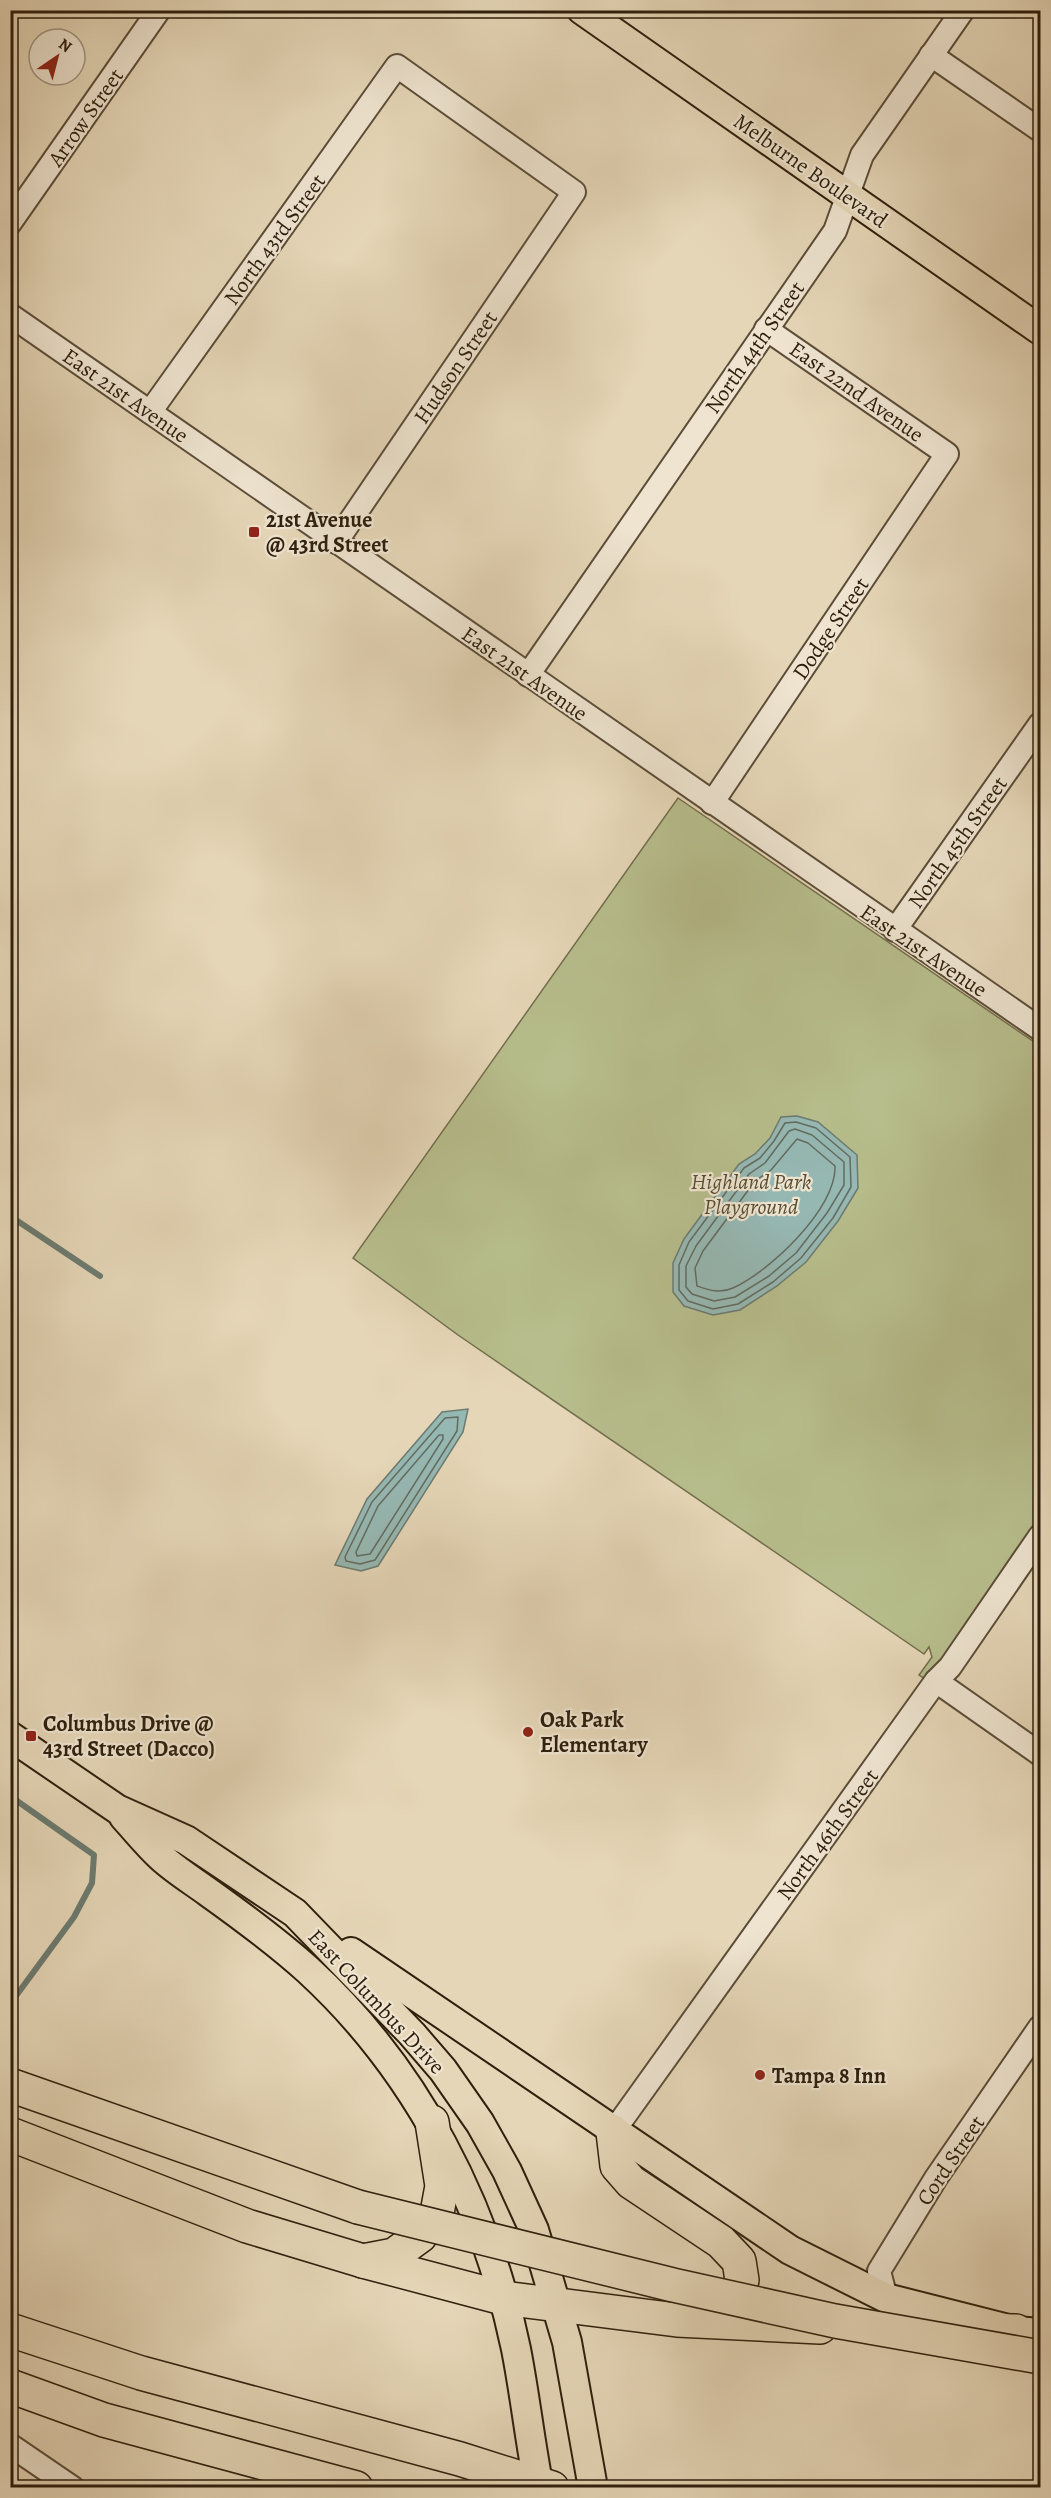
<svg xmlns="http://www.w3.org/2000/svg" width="1051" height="2498" font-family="Alegreya,serif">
<rect width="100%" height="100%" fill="#e5d6b7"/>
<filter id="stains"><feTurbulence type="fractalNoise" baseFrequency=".00333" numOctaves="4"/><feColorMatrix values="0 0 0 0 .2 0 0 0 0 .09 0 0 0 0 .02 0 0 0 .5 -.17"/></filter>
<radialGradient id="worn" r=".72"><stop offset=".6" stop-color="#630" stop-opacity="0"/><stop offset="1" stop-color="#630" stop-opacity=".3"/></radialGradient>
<!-- green -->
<polygon fill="#b7bd8c" stroke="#726e4c" stroke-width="1.5" points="678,798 1040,1046 1040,1519 943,1661 934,1667 925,1679 919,1675 932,1657 929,1647 924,1654 458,1335 353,1258"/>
<!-- water -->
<g fill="#96b8b3" stroke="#6c7b71" stroke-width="1.5">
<polygon points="797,1116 818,1122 857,1155 858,1188 838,1221 806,1262 777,1286 740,1310 713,1315 684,1306 673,1292 673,1263 684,1239 739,1164 755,1154 770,1138 781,1117"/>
<polygon points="468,1409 463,1432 378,1566 361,1571 335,1565 367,1499 442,1412"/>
</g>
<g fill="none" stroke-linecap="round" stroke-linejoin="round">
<!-- shore -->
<g stroke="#626c60" stroke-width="1.5">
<polygon points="796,1122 816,1128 850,1157 851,1187 833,1218 801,1258 773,1282 738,1304 713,1309 688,1301 679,1290 679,1265 689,1242 744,1168 760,1158 774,1141 785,1123"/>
<polygon points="795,1129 812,1135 844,1162 844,1185 827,1213 796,1253 769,1276 735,1297 714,1301 692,1294 686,1287 686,1266 696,1246 749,1174 765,1163 789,1131"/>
<path d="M797 1139 808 1143 835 1166C837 1208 769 1272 733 1288 720 1294 709 1290 697 1286L695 1268 703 1251 755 1181 771 1170Z"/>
<polygon points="458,1417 457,1431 375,1560 360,1564 346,1561 345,1557 372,1502 445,1418"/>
<polygon points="439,1435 443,1435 443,1439 370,1554 357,1556 356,1552 378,1506"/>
</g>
<!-- stream -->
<g stroke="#6c7b71" stroke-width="6">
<polyline points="10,1216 100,1276"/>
<polyline points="10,1796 94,1855 92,1883 74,1917 10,2004"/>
</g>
<!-- minor casing -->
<g stroke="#5c4d38" stroke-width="26">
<g id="minor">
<polyline points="931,55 1040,130"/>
<polyline points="10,223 159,10"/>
<polyline points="10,315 1040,1029"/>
<polyline points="150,412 397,66 574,192 336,542"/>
<polyline points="528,675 835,231 862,155 963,10"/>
<polyline points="712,803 947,454 766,329"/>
<polyline points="895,930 1040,724"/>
<polyline points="936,1681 1040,1754"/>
<polyline points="613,2132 936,1681 950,1667 1040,1536"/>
<polyline points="886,2298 879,2271 936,2178 1040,2027"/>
<polyline points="10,2445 73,2488"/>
</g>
</g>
<!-- major casing -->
<g stroke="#2e1f0d" stroke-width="32">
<g id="major">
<polyline points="582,10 1040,330"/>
<polyline points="10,1736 117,1809 186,1840 295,1913 412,2034 443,2070 480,2123 507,2171 534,2230 567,2342 593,2488"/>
<path d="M124 1817C136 1830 148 1845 161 1857 175 1870 193 1881 208 1892 243 1917 277 1942 308 1970 417 2070 486 2205 516 2349 525 2395 530 2442 539 2488"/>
<polyline points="351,1952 790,2250 886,2298 1016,2331 1040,2333"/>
</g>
</g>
<!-- highway casing -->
<g stroke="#2e1f0d" stroke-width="36">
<g id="highway">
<polyline points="10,2085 358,2207"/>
<polyline points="613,2132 617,2166 631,2182 721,2242 739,2261 742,2280 733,2301 712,2313"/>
<polyline points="10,2134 247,2226 363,2261 503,2298 677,2320 820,2327"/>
<polyline points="363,2261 394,2255 420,2236 437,2213 442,2186 432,2122"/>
<polyline points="10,2330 141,2373 460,2459 552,2488"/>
<polyline points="941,2330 1016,2331"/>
<polyline points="10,2386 104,2420 356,2488"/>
</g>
</g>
<!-- minor -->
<use href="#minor" stroke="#eee4d0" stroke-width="22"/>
<!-- major -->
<use href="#major" stroke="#e5d6b7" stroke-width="28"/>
<!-- highway -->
<use href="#highway" stroke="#e5d6b7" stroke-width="33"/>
<!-- highway-bridge casing -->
<g stroke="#2e1f0d" stroke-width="36" stroke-linecap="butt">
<polyline id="highway-bridge" points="358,2207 673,2285 835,2321 1040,2357"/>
</g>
<!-- highway-bridge -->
<use href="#highway-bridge" stroke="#e5d6b7" stroke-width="33"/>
</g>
<!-- markers -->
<g fill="#8f2418" stroke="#eee4d0" stroke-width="2">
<rect x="248" y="526" width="12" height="12" rx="3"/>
<circle cx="528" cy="1732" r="6"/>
<rect x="25" y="1730" width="12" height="12" rx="3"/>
<circle cx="760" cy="2075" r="6"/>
</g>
<g text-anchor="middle" stroke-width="4.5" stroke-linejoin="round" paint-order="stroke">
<!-- street labels -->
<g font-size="22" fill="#2e1f0d" stroke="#eee4d0">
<text transform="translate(85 117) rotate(-55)" y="8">Arrow Street</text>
<text transform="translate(811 170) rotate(35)" y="8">Melburne Boulevard</text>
<text transform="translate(274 239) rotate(-54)" y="8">North 43rd Street</text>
<text transform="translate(754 347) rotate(-55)" y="8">North 44th Street</text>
<text transform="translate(455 367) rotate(-56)" y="8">Hudson Street</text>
<text transform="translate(857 391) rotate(35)" y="8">East 22nd Avenue</text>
<text transform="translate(126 395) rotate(35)" y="8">East 21st Avenue</text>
<text transform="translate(830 628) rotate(-56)" y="8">Dodge Street</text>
<text transform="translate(525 673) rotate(35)" y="8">East 21st Avenue</text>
<text transform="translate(957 842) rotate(-55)" y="8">North 45th Street</text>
<text transform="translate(924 950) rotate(34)" y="8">East 21st Avenue</text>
<text transform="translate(827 1834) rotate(-54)" y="8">North 46th Street</text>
<text transform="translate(377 2001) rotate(47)" y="8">East Columbus Drive</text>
<text transform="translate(950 2160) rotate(-56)" y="8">Cord Street</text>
</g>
<!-- poi labels -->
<g font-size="22" font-weight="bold" fill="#2e1f0d" stroke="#eee4d0" text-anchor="start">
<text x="266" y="527">21st Avenue<tspan x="266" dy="25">@ 43rd Street</tspan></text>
<text x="540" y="1727">Oak Park<tspan x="540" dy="25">Elementary</tspan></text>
<text x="43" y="1731">Columbus Drive @<tspan x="43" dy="25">43rd Street (Dacco)</tspan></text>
<text x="772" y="2083">Tampa 8 Inn</text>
</g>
<!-- park labels -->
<g font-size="22" font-style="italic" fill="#574e33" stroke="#eee4d0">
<text x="751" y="1189">Highland Park<tspan x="751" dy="25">Playground</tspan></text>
</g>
</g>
<!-- margin -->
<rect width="1051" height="2498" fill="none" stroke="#e5d6b7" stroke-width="36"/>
<rect x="12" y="12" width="1027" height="2474" fill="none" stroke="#2e1f0d" stroke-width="3"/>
<rect x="18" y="18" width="1015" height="2462" fill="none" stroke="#2e1f0d" stroke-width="1.5"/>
<!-- north arrow -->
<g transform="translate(57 57) rotate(35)"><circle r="28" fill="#eee4d0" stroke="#a19582" stroke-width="1.5"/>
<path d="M0-4.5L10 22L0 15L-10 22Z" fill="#8f2418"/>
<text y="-9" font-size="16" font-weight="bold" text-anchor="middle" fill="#2e1f0d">N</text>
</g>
<rect width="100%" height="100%" filter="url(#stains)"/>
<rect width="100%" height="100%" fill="url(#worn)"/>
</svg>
